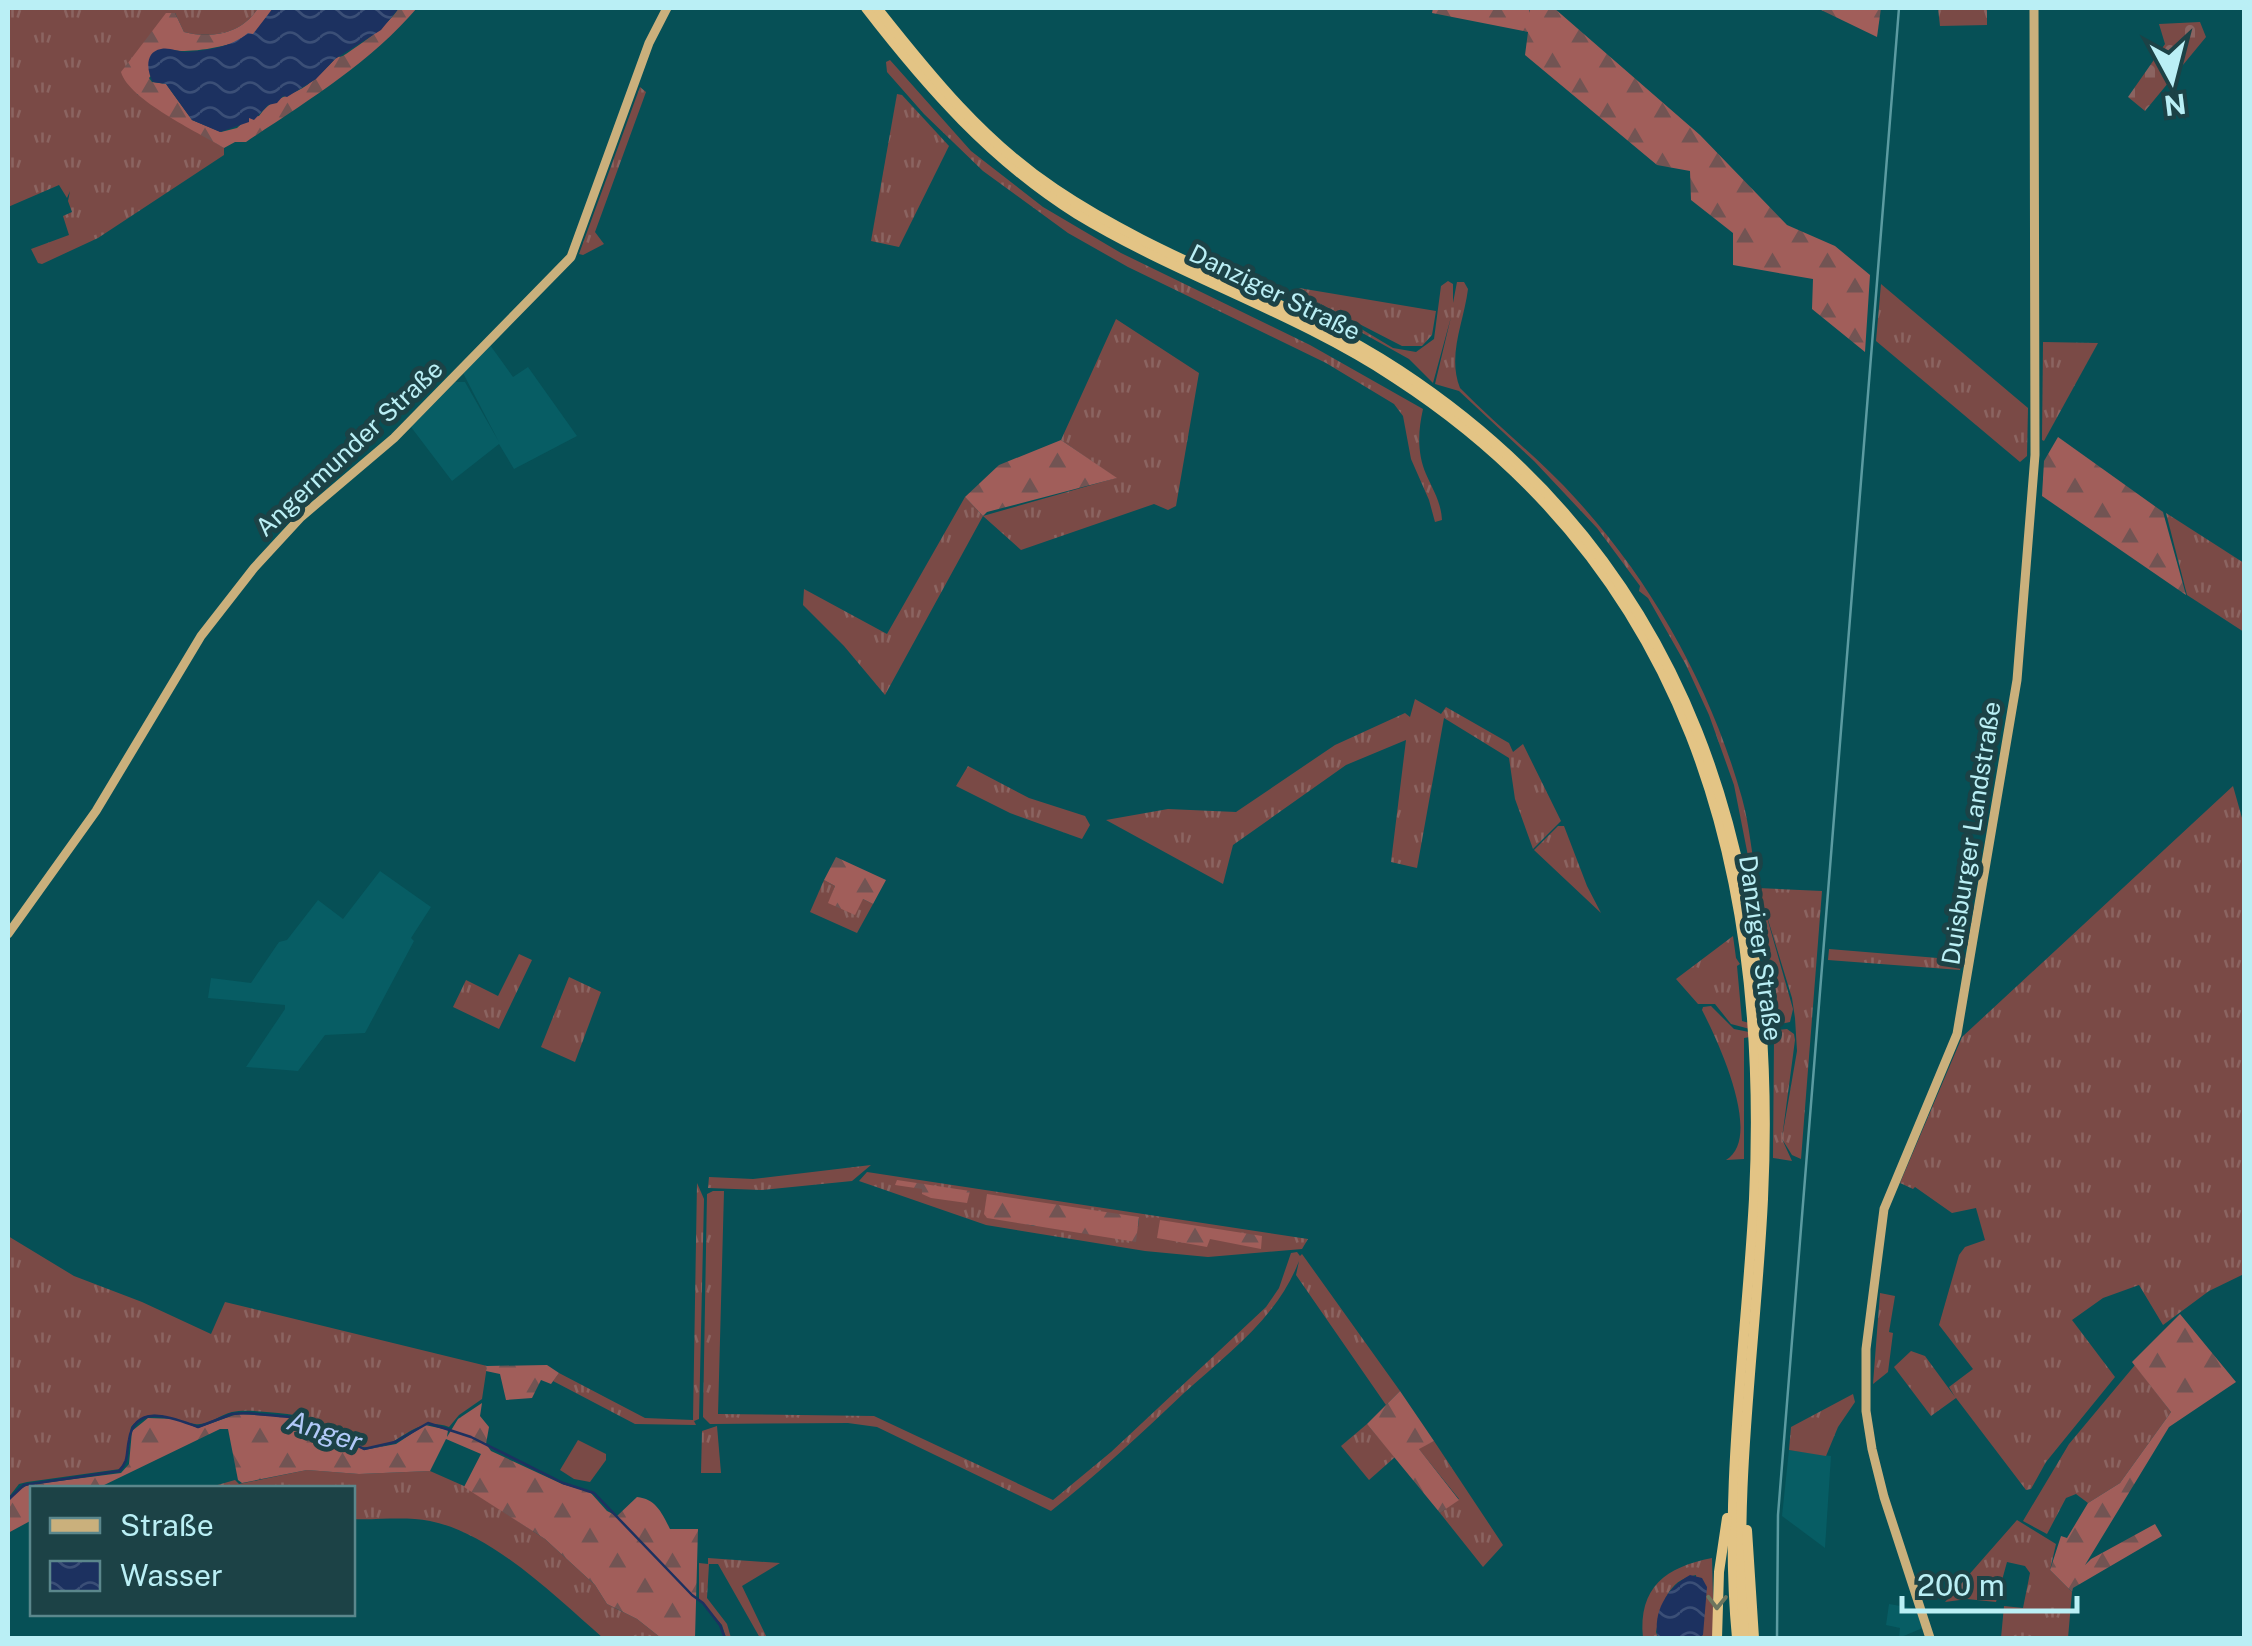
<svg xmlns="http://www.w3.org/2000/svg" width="2252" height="1646" font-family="'Public Sans',sans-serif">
<defs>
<pattern id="grass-tufts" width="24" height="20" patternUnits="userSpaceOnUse" patternTransform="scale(2.5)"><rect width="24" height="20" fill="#7a4a46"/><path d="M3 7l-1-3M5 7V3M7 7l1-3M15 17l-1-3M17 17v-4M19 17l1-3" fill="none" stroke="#8b6461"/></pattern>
<pattern id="forest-firs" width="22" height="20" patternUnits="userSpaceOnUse" patternTransform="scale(2.5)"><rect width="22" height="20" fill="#a15e5a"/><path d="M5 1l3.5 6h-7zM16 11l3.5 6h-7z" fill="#725453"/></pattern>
<pattern id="cemetery-stones" width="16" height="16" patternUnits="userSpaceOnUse" patternTransform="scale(2.5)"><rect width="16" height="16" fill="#7a4a46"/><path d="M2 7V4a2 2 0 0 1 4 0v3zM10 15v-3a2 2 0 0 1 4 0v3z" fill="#8b6461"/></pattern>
<pattern id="water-waves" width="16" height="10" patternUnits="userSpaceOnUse" patternTransform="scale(2.5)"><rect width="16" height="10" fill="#1c3160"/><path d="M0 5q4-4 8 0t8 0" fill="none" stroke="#3b4f77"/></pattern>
</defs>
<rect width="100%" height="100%" fill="#065056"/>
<!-- built -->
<g fill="#075d64">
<polygon points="490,345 513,377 528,367 577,436 514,469 499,444 452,481 411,427 455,382 465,382 499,442 463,373"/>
<polygon points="380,871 431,907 411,938 414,941 365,1033 325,1035 298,1071 246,1067 285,1009 285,1005 208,998 211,978 251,983 279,942 287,940 318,900 343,919"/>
<polygon points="1789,1450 1831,1456 1825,1548 1782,1516"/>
<polygon points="1889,1604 1918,1609 1925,1627 1899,1638 1900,1628 1886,1625"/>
</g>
<!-- grass -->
<g fill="url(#grass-tufts)" fill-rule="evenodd">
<path d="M8 8H258C242 34 212 39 184 32L175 13 137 94 224 148V155L98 238 42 264 38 263 31 249 69 235 63 216 72 212 68 201 70 191 67 198 59 185 8 207Z"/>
<polygon points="1938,8 1987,8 1987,25 1940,26"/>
<path d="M890 60 971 151 1043 207 1121 253 1310 345 1423 409C1418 431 1417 453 1426 474 1433 490 1441 502 1442 520L1435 522 1429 500 1411 459 1403 416 1394 404 1326 363 1128 267 1068 233 983 171 924 114 887 72 886 62Z"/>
<polygon points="640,87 646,92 595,232 604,244 583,255 579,254"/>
<polygon points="897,94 902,95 949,146 899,247 871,241"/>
<path d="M1448 281 1453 284V303L1457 282H1464L1468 289C1464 322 1447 355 1460 388 1497 426 1540 459 1576 499 1653 583 1711 688 1742 798 1750 827 1752 858 1758 888L1822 891 1801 1159 1792 1155 1782 1139 1792 1161 1773 1158 1774 1040 1767 1035V1031L1787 1029 1794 1034 1795 1040 1782 1138 1797 1051 1795 1018 1792 998 1762 900 1793 1009 1790 1022 1766 1027 1771 1017 1768 964 1763 963 1765 952 1762 927 1734 785 1709 715 1686 665 1648 598 1639 591 1640 586 1597 528 1534 461 1459 391 1435 384 1451 317 1433 383 1409 359 1296 296 1298 291 1393 348 1416 352 1434 339 1441 286Z"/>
<polygon points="1881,284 2028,408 2027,456 2020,462 1876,341"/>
<polygon points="1299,288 1436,311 1432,335 1422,346 1402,346 1311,299"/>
<polygon points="1116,319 1199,373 1176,506 1168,510 1154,504 1021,550 983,516 885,695 844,646 803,605 804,589 887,634 965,497 983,516 1116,478 1061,440"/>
<polygon points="2043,342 2098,343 2044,441 2042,440"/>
<polygon points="2166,513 2244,563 2244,632 2187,595"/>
<polygon points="1415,699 1441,714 1446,707 1509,743 1513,752 1523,744 1561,821 1533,849 1515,799 1509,758 1444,718 1417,868 1391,862 1406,740 1346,765 1233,845 1223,884 1106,820 1168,809 1236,812 1335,745 1405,713 1410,717"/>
<polygon points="968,766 1029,798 1085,816 1090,825 1082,839 1010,813 956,786"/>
<polygon points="2233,786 2244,825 2244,1274 2209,1291 2163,1325 2139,1285 2103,1298 2072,1320 2115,1377 2046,1462 2031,1489 2026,1490 1956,1398 1931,1416 1894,1367 1911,1351 1925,1356 1955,1397 1949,1387 1973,1369 1939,1325 1959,1255 1965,1247 1985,1240 1976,1208 1952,1213 1915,1187 1913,1189 1900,1183 1962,1037"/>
<polygon points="1558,826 1564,826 1587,886 1601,913 1534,850"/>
<polygon points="824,880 835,886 829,903 863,899 873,904 857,933 810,912"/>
<polygon points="1733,936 1736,958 1740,964 1737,966 1742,1021 1749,1023 1750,1029 1731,1024 1715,1004 1698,1004 1676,979"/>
<polygon points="1829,949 1962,960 1960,970 1828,960"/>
<polygon points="519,954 532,960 499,1029 453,1007 466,980 498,996"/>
<polygon points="569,977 601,992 575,1062 541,1047"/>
<path d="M1711 1006 1734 1029 1749 1032 1750 1037 1744 1038V1159L1726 1160C1764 1138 1717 1039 1702 1010L1703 1007Z"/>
<polygon points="871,1165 852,1181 761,1190 708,1188 709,1177 753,1179"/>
<path d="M867 1172 1308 1239 1302 1249 1208 1257 1145 1251 986 1225 859 1181ZM987 1214 1139 1218 1138 1227 1034 1226Z"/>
<polygon points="697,1183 704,1199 699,1419 694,1421 696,1425 635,1424 553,1381 559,1373 645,1418 693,1420"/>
<path d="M713 1191H724L718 1414 874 1416 1053 1500 1111 1452 1266 1307 1279 1288 1291 1253 1297 1252 1300 1256 1302 1254 1400 1391 1386 1405 1296 1275 1299 1261C1278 1317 1227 1354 1184 1393 1141 1434 1098 1474 1051 1511L877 1427 848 1423 710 1424 703 1417 707 1194Z"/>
<path d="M8 1236 74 1276 142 1302 211 1334 225 1302 487 1366 482 1399 459 1415 449 1427C410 1413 399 1454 363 1447 346 1444 331 1428 316 1421 304 1416 290 1414 278 1413 264 1412 245 1409 232 1412 220 1415 207 1426 195 1424 171 1421 151 1403 131 1427L126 1459 120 1469 27 1482 19 1484 8 1498Z"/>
<polygon points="1880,1293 1895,1296 1889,1332 1893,1333 1888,1372 1873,1384"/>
<polygon points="2135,1365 2171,1412 2120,1483 2088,1503 2076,1494 2066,1498 2047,1534 2023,1521 2069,1444"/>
<polygon points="1853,1394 1855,1402 1838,1427 1826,1456 1789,1450 1791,1427"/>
<polygon points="1367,1424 1395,1457 1369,1480 1341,1446"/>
<polygon points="717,1426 721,1473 701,1473 702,1431"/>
<polygon points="1434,1441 1503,1545 1483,1567 1440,1513 1459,1499 1418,1448"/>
<path d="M307 1470 359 1474 430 1471 464 1486 545 1539 595 1585 607 1604 637 1619 661 1638H603C557 1598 492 1533 430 1521 406 1516 378 1520 353 1519L352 1488H207L235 1480 239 1484Z"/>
<polygon points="2017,1520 2056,1544 2050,1570 2072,1592 2068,1638 2001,1638 2004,1606 2023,1608 2030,1573 2025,1566 2007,1562 1996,1602 1967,1599 1945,1602"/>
<polygon points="708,1558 780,1563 742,1586 767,1638 760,1638 718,1564 709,1564 707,1598 727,1624 731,1638 726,1638 722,1625 699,1599 699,1563 708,1564"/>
<path d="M1712 1558 1714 1638H1699L1696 1575C1666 1580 1662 1606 1656 1632L1658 1638H1643C1638 1587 1666 1567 1712 1558Z"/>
</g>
<!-- forest -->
<g fill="url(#forest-firs)">
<path d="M258 8H273C270 15 261 28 254 34 239 45 190 54 174 50L149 78 152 82 166 84 192 120 221 132 237 128 249 117 259 116C269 101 282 98 297 91 311 84 323 72 333 61 341 53 337 60 346 54 365 41 386 27 399 8H417C369 64 307 101 246 142H235L224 148C198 132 129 100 121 72L166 13H175L184 32C212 39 242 34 258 8Z"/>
<polygon points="1433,8 1529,8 1529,13 1530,8 1554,8 1700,135 1787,225 1835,246 1870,275 1865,352 1812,309 1813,279 1733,265 1733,233 1691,200 1690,171 1657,165 1525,55 1528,32 1432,13"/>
<polygon points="1817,8 1881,8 1877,37"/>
<polygon points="2058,437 2163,512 2186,595 2042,496 2044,461"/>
<polygon points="1061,440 1117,478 987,512 983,516 965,497 999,465"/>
<polygon points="836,857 886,880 873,904 863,899 855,915 828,903 835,886 824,880"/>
<polygon points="897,1180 970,1191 967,1203 931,1198 922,1194 922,1189 895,1185"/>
<polygon points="987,1194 1139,1217 1136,1242 987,1218 984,1214"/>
<polygon points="1160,1220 1262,1236 1261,1249 1210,1239 1207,1247 1157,1238"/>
<polygon points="2180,1314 2236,1382 2169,1427 2085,1565 2091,1559 2155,1524 2162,1536 2073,1588 2072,1592 2050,1570 2061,1536 2067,1538 2088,1503 2120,1483 2171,1412 2132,1362"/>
<polygon points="547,1365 559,1373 551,1384 541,1380 532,1398 506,1400 500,1374 486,1371 487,1366"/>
<polygon points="1400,1391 1434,1441 1419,1449 1459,1500 1440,1513 1367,1424"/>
<path d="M482 1403 480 1416 489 1427 486 1444 491 1451 562 1484 590 1492 607 1511 617 1516 637 1497C656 1499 662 1513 670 1529H698L695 1638H661L637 1619 607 1604 595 1585 545 1539 464 1487 481 1454 446 1439 430 1471 359 1474 307 1470 242 1483 238 1480 228 1429H220L98 1488H32V1520L8 1533V1502L17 1491 28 1485 121 1473 129 1464 132 1431 148 1418 175 1419 198 1428 237 1414 291 1417 316 1425 364 1450 396 1444 425 1425 448 1430 447 1437 458 1419Z"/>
</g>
<!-- cemetery -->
<polygon fill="url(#cemetery-stones)" points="2200,22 2206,37 2145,111 2128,97 2165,44 2159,24"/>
<!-- garden -->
<polygon fill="#7a4a46" points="578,1440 606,1454 606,1460 590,1482 574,1479 560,1470"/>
<!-- water -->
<g fill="url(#water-waves)">
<path d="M273 8H399L381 30 335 59 316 79 287 97 283 96 277 103 268 105 254 120 249 118V122L220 132 192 120 166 84 153 82C147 72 144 52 161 49 169 47 178 52 186 52 205 51 232 47 248 33L253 34Z"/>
<path d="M1690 1575 1702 1578 1707 1587 1703 1635 1699 1638H1658C1652 1613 1667 1587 1690 1575Z"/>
</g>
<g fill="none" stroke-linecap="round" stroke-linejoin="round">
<!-- stream -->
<path stroke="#1c3160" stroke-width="2.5" d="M8 1500 24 1485 119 1471C129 1461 126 1453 129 1440 135 1401 175 1419 198 1427L232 1414 247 1413 301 1418 364 1449 395 1442 428 1423 471 1437 563 1483 594 1493 692 1595 703 1603 720 1625 725 1638"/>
<!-- major -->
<g stroke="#cab07c" stroke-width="9">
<polyline points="8,934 96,811 201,636 254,568 301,517 394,438 571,257 649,43 667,8"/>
<polyline points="1930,1638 1884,1497 1872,1449 1866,1411 1866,1349 1884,1209 1957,1034 2017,680 2035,455 2034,8"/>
</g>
<!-- highway -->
<g stroke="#e3c485" stroke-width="10">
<path d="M866 8C927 87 991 160 1077 214 1179 276 1295 312 1395 378 1688 568 1770 867 1754 1199 1746 1345 1723 1493 1737 1638"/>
<path d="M877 8C930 75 983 141 1055 189 1163 262 1291 299 1399 370 1693 563 1779 863 1763 1199 1756 1345 1732 1492 1745 1638"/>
<polyline points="1747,1530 1754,1638"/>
<polyline points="1717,1638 1719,1572 1727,1518"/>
</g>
<!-- tram -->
<polyline stroke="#5b9ba1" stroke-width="2.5" points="1777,1638 1778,1515 1899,8"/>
</g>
<!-- one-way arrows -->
<defs><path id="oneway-chevron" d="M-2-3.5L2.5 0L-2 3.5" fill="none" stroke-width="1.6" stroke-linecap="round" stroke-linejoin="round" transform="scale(2.5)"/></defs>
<use stroke="#6c765f" href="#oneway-chevron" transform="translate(1717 1602) rotate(91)"/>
<g text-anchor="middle" stroke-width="10" stroke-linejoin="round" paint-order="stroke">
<!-- street labels -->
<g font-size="25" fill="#baeff5" stroke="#1c4246">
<text transform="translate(1275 292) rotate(26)" y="9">Danziger Straße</text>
<text transform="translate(349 448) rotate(-43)" y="9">Angermunder Straße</text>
<text transform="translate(1971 833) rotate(-81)" y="9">Duisburger Landstraße</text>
<text transform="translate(1761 948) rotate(82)" y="9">Danziger Straße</text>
</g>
<!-- water labels -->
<g font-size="28" font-style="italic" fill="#b1c9f8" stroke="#1c4246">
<text transform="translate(325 1431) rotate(18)" y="10">Anger</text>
</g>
</g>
<!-- border -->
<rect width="2252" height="1646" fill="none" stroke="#baeff5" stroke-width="20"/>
<!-- legend -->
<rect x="30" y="1486" width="325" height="130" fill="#1c4246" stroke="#5b878c" stroke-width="2.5"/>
<rect x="50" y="1518" width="50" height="15" fill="#cab07c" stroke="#5b878c" stroke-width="2.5"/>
<text x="120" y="1536" font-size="30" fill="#baeff5">Straße</text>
<rect x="50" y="1561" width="50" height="30" fill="url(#water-waves)" stroke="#5b878c" stroke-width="2.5"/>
<text x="120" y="1586" font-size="30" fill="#baeff5">Wasser</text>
<!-- north arrow -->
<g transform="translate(2172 80) rotate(173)" stroke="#1c4246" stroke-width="8" paint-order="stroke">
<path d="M0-8L18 38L0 25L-18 38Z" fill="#baeff5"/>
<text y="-15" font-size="28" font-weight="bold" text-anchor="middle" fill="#baeff5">N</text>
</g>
<!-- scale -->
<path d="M1902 1596v15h175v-15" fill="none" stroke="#baeff5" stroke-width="5"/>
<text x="1917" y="1596" font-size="30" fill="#baeff5" stroke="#1c4246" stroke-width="8" paint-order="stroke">200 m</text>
</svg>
